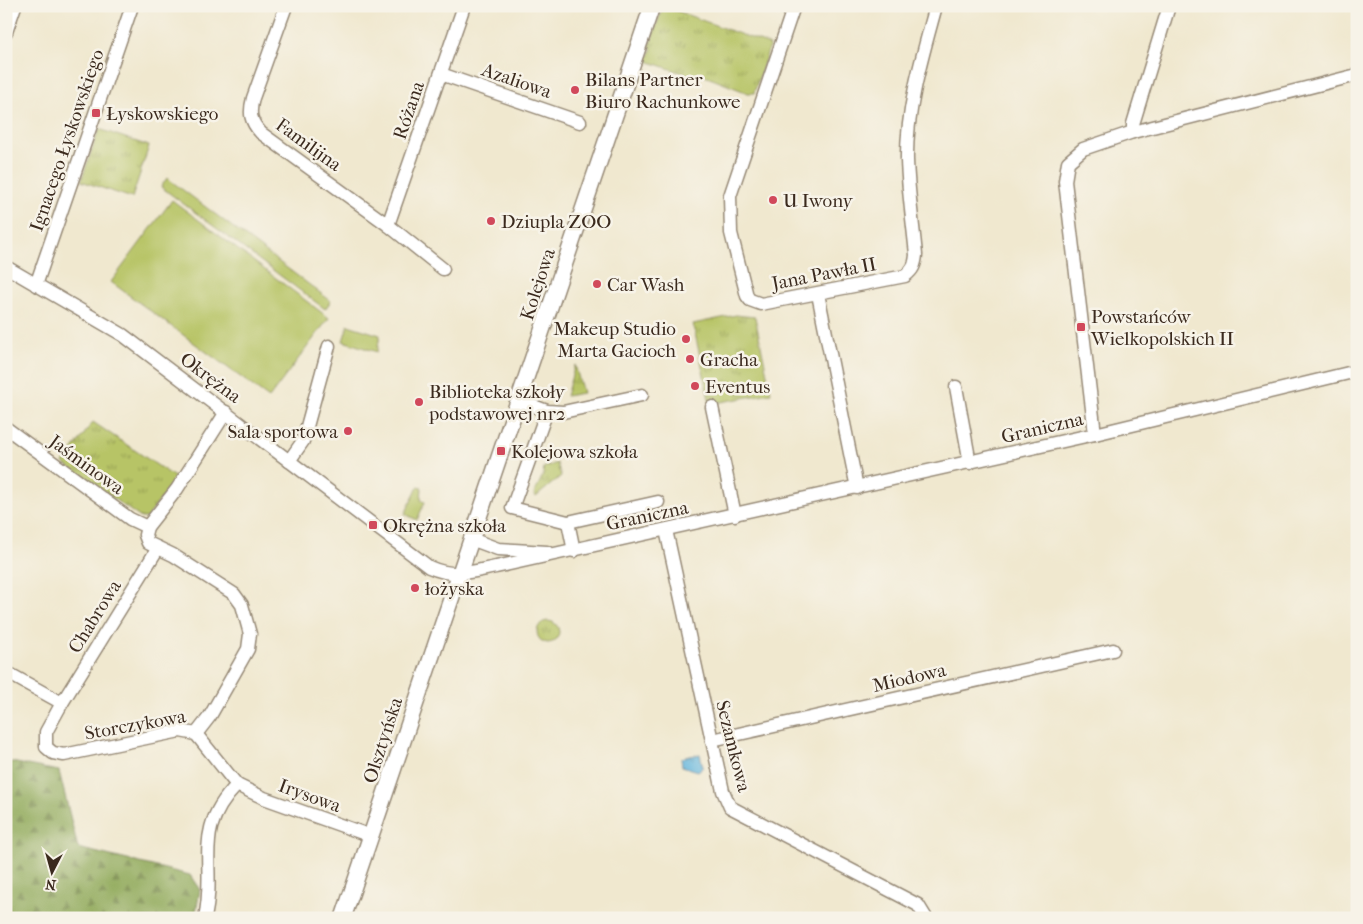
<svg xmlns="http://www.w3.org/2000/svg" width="1363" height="924" font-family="'IM FELL French Canon',serif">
<defs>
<pattern id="grass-tufts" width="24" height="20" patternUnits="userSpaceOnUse" patternTransform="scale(1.25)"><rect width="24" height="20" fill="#b7c466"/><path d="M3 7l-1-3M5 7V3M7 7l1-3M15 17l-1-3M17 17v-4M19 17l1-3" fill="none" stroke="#969f53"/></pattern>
<pattern id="forest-firs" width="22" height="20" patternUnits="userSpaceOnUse" patternTransform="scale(1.25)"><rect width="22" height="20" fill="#91aa5b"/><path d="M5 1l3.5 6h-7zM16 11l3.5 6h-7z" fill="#788b4b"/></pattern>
<pattern id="water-ripples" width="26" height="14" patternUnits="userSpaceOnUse" patternTransform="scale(1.25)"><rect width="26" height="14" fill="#62b5dd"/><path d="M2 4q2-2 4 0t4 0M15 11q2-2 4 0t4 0" fill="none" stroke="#5293b3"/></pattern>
</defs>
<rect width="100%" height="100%" fill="#f7f3e8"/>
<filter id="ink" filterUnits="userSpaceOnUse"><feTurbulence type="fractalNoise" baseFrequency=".02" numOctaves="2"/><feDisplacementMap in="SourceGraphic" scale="10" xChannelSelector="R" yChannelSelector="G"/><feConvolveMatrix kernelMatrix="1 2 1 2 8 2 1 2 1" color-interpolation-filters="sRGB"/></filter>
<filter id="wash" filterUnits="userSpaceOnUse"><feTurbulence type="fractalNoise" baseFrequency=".0096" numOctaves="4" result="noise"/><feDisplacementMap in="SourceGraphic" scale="20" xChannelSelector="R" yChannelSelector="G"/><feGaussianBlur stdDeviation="1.12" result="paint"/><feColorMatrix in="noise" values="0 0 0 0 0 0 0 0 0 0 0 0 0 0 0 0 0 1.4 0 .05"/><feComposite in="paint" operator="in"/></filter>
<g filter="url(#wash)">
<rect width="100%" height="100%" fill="#f0e8cf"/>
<!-- grass -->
<g fill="url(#grass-tufts)" stroke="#797742">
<polygon points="663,6 770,45 754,93 748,93 702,75 700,79 644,60 646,55 649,56 652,48 649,47"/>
<polygon points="99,129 149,146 132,198 81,181"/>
<polygon points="736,315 755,317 771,393 710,404 693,324"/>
<polygon points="575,365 583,393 566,396"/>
<polygon points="93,422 176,478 147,518 141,518 63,463"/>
<polygon points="557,463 561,476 536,497 534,494 544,473 543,468"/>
<polygon points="418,487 422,488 421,500 425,502 417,520 405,514"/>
<circle cx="548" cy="632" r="11"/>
</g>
<!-- forest -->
<polygon fill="url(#forest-firs)" stroke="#666a3c" points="6,761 59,771 78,848 190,875 200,890 195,918 6,918"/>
<!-- pitch -->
<g fill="#b7c466" stroke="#797742">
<polygon points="167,178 331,301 325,309 161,187"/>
<polygon points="172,200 329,318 269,398 111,282"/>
<polygon points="348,325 380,335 377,352 343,341"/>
</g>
<!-- water -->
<polygon fill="url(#water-ripples)" stroke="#4e707e" points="700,754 703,767 698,771 682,766 681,758"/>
</g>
<g filter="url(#ink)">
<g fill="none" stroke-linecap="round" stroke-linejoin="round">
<!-- minor casing -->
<g stroke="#968976" stroke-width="15">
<g id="minor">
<path d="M286 6 253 98C249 113 250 121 261 133L388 225 443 269"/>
<path d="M794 6 730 196 731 233 747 296 750 300 761 304 905 276C913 270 915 265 916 255 913 223 908 191 907 160 906 109 923 54 936 6"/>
<polyline points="6,32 15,6"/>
<polyline points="441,74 580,122"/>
<polyline points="1133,132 1357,75"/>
<polyline points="388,225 464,6"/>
<path d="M6 267 123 335 429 567C454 578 470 572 496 567L1095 434 1357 371"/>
<polyline points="36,285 132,6"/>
<polyline points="818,294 857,488"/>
<polyline points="956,387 970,463"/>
<polyline points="518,400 547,411 563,412 642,395"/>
<polyline points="712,407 735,515"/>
<polyline points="547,411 512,508 568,522 574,551"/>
<polyline points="6,428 130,519 147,527"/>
<polyline points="1095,434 1065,181 1068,162 1083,149 1133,132 1133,124 1169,6"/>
<polyline points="289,461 303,441 329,346"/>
<polyline points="568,522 658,502"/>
<polyline points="666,530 723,791 730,807 918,905 926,918"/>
<polyline points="471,539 498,549 547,552"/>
<polyline points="158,548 62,703 46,732 46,747 53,753 64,755 180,731 196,734"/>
<polyline points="6,672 62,703"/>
<polyline points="196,734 210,716 248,649 250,634 242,605 234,594 173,555 148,543 145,535 147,527 177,489 226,412"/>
<path d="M196 734 237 785C191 832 217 863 205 918"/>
<polyline points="712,740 1113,650"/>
<polyline points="237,785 264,798 371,836"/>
</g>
</g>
<!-- tertiary casing -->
<g stroke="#968976" stroke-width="18">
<polyline id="tertiary" points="343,918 652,6"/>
</g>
<!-- minor -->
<use href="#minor" stroke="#fff" stroke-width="12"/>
<!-- tertiary -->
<use href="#tertiary" stroke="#fff" stroke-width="15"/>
</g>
</g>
<!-- markers -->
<g fill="#d1495b" stroke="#f7f3e8" stroke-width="2">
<circle cx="575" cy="90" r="5"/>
<rect x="91" y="108" width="10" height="10" rx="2.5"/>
<circle cx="773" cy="200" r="5"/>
<circle cx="491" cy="221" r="5"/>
<circle cx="597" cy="284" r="5"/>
<rect x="1076" y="322" width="10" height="10" rx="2.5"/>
<circle cx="686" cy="339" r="5"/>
<circle cx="690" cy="359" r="5"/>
<circle cx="695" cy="386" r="5"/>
<circle cx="419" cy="402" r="5"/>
<circle cx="348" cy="431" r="5"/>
<rect x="496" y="446" width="10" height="10" rx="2.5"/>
<rect x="368" y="520" width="10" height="10" rx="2.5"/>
<circle cx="415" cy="588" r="5"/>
</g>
<g text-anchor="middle" stroke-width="5" stroke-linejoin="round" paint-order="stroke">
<!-- poi labels -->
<g font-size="19" fill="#3b2a1e" stroke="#f7f3e8" text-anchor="start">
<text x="585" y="86">Bilans Partner<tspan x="585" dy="22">Biuro Rachunkowe</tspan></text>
<text x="106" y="120">Łyskowskiego</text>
<text x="783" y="207">U Iwony</text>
<text x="501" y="228">Dziupla ZOO</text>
<text x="607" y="291">Car Wash</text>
<text x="1091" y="323">Powstańców<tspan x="1091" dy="22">Wielkopolskich II</tspan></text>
<text x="676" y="335" text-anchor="end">Makeup Studio<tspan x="676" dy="22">Marta Gacioch</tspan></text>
<text x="700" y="366">Gracha</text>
<text x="705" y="393">Eventus</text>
<text x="429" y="398">Biblioteka szkoły<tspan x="429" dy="22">podstawowej nr2</tspan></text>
<text x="338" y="438" text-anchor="end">Sala sportowa</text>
<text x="511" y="458">Kolejowa szkoła</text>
<text x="383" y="532">Okrężna szkoła</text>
<text x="425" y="595">łożyska</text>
</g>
<!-- street labels -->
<g font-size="19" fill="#3b2a1e" stroke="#f7f3e8">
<text transform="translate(517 80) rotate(19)" y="7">Azaliowa</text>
<text transform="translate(408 110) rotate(-71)" y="7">Różana</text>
<text transform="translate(66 140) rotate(-71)" y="7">Ignacego Łyskowskiego</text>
<text transform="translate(309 144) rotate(36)" y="7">Familijna</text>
<text transform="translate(824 273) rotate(-11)" y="7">Jana Pawła II</text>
<text transform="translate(537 284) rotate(-72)" y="7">Kolejowa</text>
<text transform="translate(211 377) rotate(37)" y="7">Okrężna</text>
<text transform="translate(1042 427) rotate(-13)" y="7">Graniczna</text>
<text transform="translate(87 464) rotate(36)" y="7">Jaśminowa</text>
<text transform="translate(647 515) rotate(-12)" y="7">Graniczna</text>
<text transform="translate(94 616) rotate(-58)" y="7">Chabrowa</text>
<text transform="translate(909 677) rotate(-13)" y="7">Miodowa</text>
<text transform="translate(135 724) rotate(-10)" y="7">Storczykowa</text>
<text transform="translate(382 740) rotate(-72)" y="7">Olsztyńska</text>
<text transform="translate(734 746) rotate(76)" y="7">Sezamkowa</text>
<text transform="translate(310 795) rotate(20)" y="7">Irysowa</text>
</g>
</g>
<!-- margin -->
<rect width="1363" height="924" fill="none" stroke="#f7f3e8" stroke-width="25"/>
<!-- north arrow -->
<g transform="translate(52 872) rotate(186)" stroke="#f7f3e8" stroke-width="4" paint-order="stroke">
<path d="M0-4L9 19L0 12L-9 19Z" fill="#3b2a1e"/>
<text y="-8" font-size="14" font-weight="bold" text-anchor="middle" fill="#3b2a1e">N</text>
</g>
</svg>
